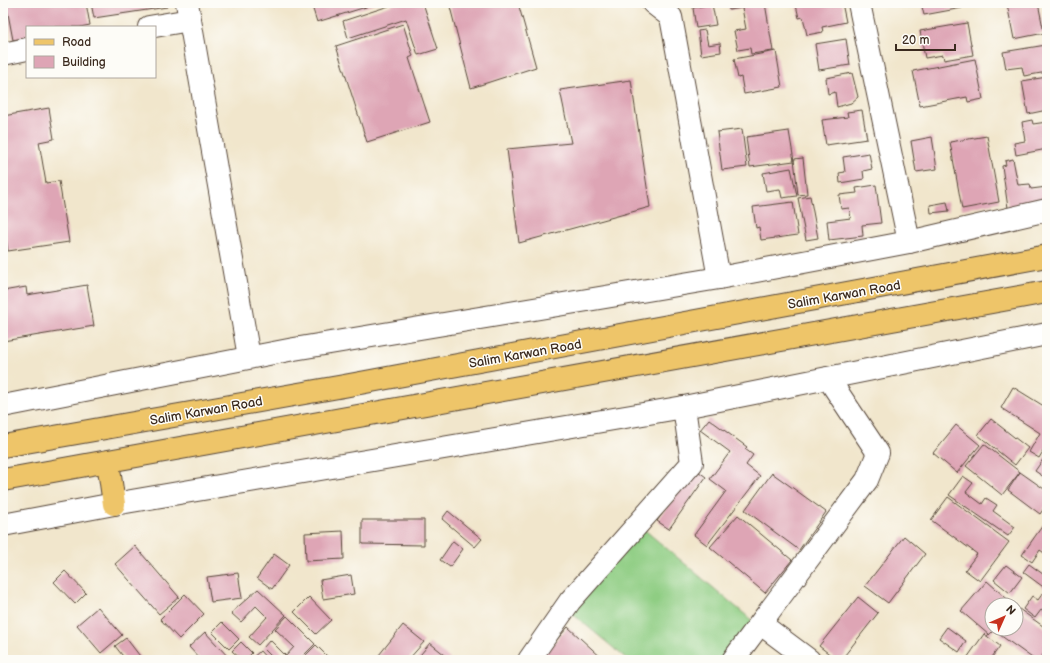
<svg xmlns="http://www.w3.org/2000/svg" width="1050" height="663" font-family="'Balsamiq Sans',sans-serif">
<rect width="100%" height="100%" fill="#fdfcf7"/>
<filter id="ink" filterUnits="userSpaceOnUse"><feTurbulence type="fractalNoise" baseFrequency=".025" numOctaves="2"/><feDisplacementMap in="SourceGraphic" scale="8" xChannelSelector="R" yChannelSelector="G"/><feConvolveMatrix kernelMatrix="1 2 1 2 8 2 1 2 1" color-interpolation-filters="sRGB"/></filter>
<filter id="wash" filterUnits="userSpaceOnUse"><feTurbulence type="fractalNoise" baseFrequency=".012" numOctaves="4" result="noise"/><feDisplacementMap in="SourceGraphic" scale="16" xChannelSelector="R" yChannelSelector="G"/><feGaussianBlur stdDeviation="0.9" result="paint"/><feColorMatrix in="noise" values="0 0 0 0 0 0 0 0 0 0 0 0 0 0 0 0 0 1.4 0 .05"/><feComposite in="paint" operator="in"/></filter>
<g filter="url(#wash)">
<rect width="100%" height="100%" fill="#f1e6cc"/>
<!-- pitch -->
<polygon fill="#8fcd83" stroke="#657c50" points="640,526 754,622 722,660 628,660 569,611"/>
<g id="blocks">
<!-- building -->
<g fill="#dea5b5">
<polygon points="6,3 86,3 90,25 80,27 27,27 27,37 13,40"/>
<polygon points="91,3 166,3 167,7 94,18"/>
<polygon points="311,3 379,3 317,22"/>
<polygon points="398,3 423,3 438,49 418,55 406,19 348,38 343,21"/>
<polygon points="449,3 518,3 536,67 471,88"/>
<polygon points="728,3 765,3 773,51 751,54 750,48 738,50 734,31 746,29 742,8 729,10"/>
<polygon points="803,3 842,3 846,22 822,27 823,32 807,35 803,17 799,18 796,5"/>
<polygon points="921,3 961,3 962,8 924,15"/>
<polygon points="1012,3 1038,3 1044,33 1014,39 1007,4"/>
<polygon points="712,4 716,25 696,28 693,8"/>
<polygon points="967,23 973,55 944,60 943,55 925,58 920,31"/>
<polygon points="403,24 413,56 409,58 430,122 367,142 336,46"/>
<polygon points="705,30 708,45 720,43 721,52 701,55 698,31"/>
<polygon points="846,39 850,65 819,70 815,44"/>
<polygon points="1046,45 1047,72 1024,76 1022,67 1006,69 1003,52"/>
<polygon points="776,51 782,87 744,94 741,77 738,78 734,59"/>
<polygon points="975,59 983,99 968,102 967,97 920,106 913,71"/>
<polygon points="852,73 858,97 851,103 837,107 835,92 828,94 826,78"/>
<polygon points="1047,77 1047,110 1028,114 1022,81"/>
<polygon points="631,80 650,207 519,243 507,149 571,143 560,90"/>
<polygon points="49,108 54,139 39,142 46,183 59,181 69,242 8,251 3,220 3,116"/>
<polygon points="862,110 867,139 826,145 822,120 848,117 847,112"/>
<polygon points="1032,120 1033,124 1047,122 1047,149 1016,155 1014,143 1025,141 1022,122"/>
<polygon points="742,129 747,167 722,170 717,132"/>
<polygon points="789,131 794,161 750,167 746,137"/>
<polygon points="987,136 999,202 962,209 950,142"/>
<polygon points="932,137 937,169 916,172 911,141"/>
<polygon points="869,153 872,169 863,171 864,179 840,183 839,173 845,172 843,157"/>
<polygon points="803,158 807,194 798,195 794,159"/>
<polygon points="1013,159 1018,185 1030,184 1031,189 1047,187 1047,202 1008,208 1002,166 1006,165 1005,161"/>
<polygon points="791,168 797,196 782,198 780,189 766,191 763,173"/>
<polygon points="876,185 881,223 862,225 863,236 829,240 827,221 851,218 849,208 841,209 839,195 857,193 856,188"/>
<polygon points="810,196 818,238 806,240 798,198"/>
<polygon points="793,202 798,235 761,240 759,227 756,228 753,207"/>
<polygon points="947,202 949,211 931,213 930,205"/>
<polygon points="87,285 94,326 3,341 3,291 26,287 27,295"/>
<polygon points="1013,387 1047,408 1047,449 1045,448 1039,458 1029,452 1040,433 1001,408"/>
<polygon points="709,419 747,447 745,449 753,455 746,465 760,476 707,545 694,535 726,491 710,479 730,452 700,430"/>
<polygon points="991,419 1028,448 1015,465 978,435"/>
<polygon points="956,425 980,445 957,473 933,453"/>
<polygon points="984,444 1020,472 1002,495 966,466"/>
<polygon points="1046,455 1047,455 1047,479 1035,471"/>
<polygon points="695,469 706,477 669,529 657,521"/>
<polygon points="1020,472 1047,491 1047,504 1040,514 1008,490"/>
<polygon points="772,473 826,512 799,550 745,510"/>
<polygon points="963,476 973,483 966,492 982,504 986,498 997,505 993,511 1015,527 1008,536 949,495"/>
<polygon points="948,497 1009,542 980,581 965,570 977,554 931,520"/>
<polygon points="448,511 482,539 475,547 442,519"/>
<polygon points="738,515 792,560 765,593 710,547"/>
<polygon points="362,520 424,520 424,545 362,544"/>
<polygon points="1043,525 1047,528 1047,555 1040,550 1032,562 1022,555"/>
<polygon points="343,531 344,559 306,561 305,533"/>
<polygon points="904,536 925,554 888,603 865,586"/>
<polygon points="453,541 463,549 450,567 440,560"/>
<polygon points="135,546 179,597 159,614 115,564"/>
<polygon points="274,554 289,565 272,589 257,578"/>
<polygon points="1029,564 1047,577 1047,614 1041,610 1035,618 1023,609 1032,596 1038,600 1046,589 1023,572"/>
<polygon points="1006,565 1022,577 1010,593 994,580"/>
<polygon points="65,571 86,593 75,604 54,582"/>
<polygon points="238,573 242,598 211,602 207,577"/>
<polygon points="351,575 354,594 323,599 320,580"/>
<polygon points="987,581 1014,605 992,605 992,629 995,629 989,635 961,611"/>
<polygon points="258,589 286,615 258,645 249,637 267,617 256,606 241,622 231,613"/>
<polygon points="185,594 204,614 179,639 160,619"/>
<polygon points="309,597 331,620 316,634 294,612"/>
<polygon points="858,597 878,613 841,660 837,660 819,646"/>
<polygon points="98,607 122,635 101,653 77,625"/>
<polygon points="1019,609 1047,629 1047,649 1039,660 1035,660 1000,635 1004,629 1016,629 1016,612"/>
<polygon points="287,616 315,644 299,660 275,660 263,648 270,640 286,656 294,647 275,629"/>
<polygon points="222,622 239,639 229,649 212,632"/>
<polygon points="403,625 424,642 408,660 375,660"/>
<polygon points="568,627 604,660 551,660 544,654"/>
<polygon points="947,627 966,641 959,652 939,638"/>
<polygon points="205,632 231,660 201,660 189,647"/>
<polygon points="984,634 1000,646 990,660 970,660 967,658"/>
<polygon points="126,638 143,660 126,660 115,646"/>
<polygon points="241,642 252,653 245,660 242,660 232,651"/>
<polygon points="430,643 450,659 449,660 416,660"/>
<polygon points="316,645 331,660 301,660"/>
<polygon points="260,651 268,660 251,659"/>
</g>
</g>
</g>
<g filter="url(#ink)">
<use href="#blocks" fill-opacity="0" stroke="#564638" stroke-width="1"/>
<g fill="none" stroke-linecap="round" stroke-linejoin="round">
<!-- minor casing -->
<g stroke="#564638" stroke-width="24">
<g id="minor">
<polyline points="187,3 249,357"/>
<polyline points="653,3 671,17 719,278"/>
<polyline points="859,3 909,242"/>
<polyline points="149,27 190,20"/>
<polyline points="3,54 27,49"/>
<polyline points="761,624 809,660"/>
<polyline points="529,660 570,601 692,463 684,407"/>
<polyline points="733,660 867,480 878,453 828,378"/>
</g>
</g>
<!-- tertiary casing -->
<g stroke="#564638" stroke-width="24">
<g id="tertiary">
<polyline points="3,406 294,349 719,278 909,242 1047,210"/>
<polyline points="3,525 114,504 684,407 1047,334"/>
</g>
</g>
<!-- primary casing -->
<g stroke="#564638" stroke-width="24">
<g id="primary">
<polyline points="3,446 344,386 1047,256"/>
<polyline points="108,462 114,504"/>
<polyline points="3,480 1047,292"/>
</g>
</g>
<!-- minor -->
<use href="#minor" stroke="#fff" stroke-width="22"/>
<!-- tertiary -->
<use href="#tertiary" stroke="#fff" stroke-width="22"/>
<!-- primary -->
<use href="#primary" stroke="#eec569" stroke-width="22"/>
</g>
</g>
<g text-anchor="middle" stroke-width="3" stroke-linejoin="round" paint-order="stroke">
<!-- street labels -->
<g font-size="13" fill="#3b2a1e" stroke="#fdfcf7">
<text transform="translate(844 294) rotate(-10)" y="5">Salim Karwan Road</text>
<text transform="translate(525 353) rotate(-10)" y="5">Salim Karwan Road</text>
<text transform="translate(206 410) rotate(-10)" y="5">Salim Karwan Road</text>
</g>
</g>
<!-- margin -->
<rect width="1050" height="663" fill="none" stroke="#fdfcf7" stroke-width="16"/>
<!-- legend -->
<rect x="26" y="26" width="130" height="52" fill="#fdfcf7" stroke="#afa8a0"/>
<rect x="34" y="39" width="20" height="6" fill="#eec569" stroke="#afa8a0"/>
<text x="62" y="46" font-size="12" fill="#3b2a1e">Road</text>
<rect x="34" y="56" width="20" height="12" fill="#dea5b5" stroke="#afa8a0"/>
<text x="62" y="66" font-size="12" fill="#3b2a1e">Building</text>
<!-- north arrow -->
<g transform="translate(1004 617) rotate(45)"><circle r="19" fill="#fdfcf7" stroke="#afa8a0"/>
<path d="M0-3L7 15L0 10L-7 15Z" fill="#c8321e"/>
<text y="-6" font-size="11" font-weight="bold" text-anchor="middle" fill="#3b2a1e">N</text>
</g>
<!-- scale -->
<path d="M896 44v6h59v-6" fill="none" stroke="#3b2a1e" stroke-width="2"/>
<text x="902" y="44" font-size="12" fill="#3b2a1e" stroke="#fdfcf7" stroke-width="3" paint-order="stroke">20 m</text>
</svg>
